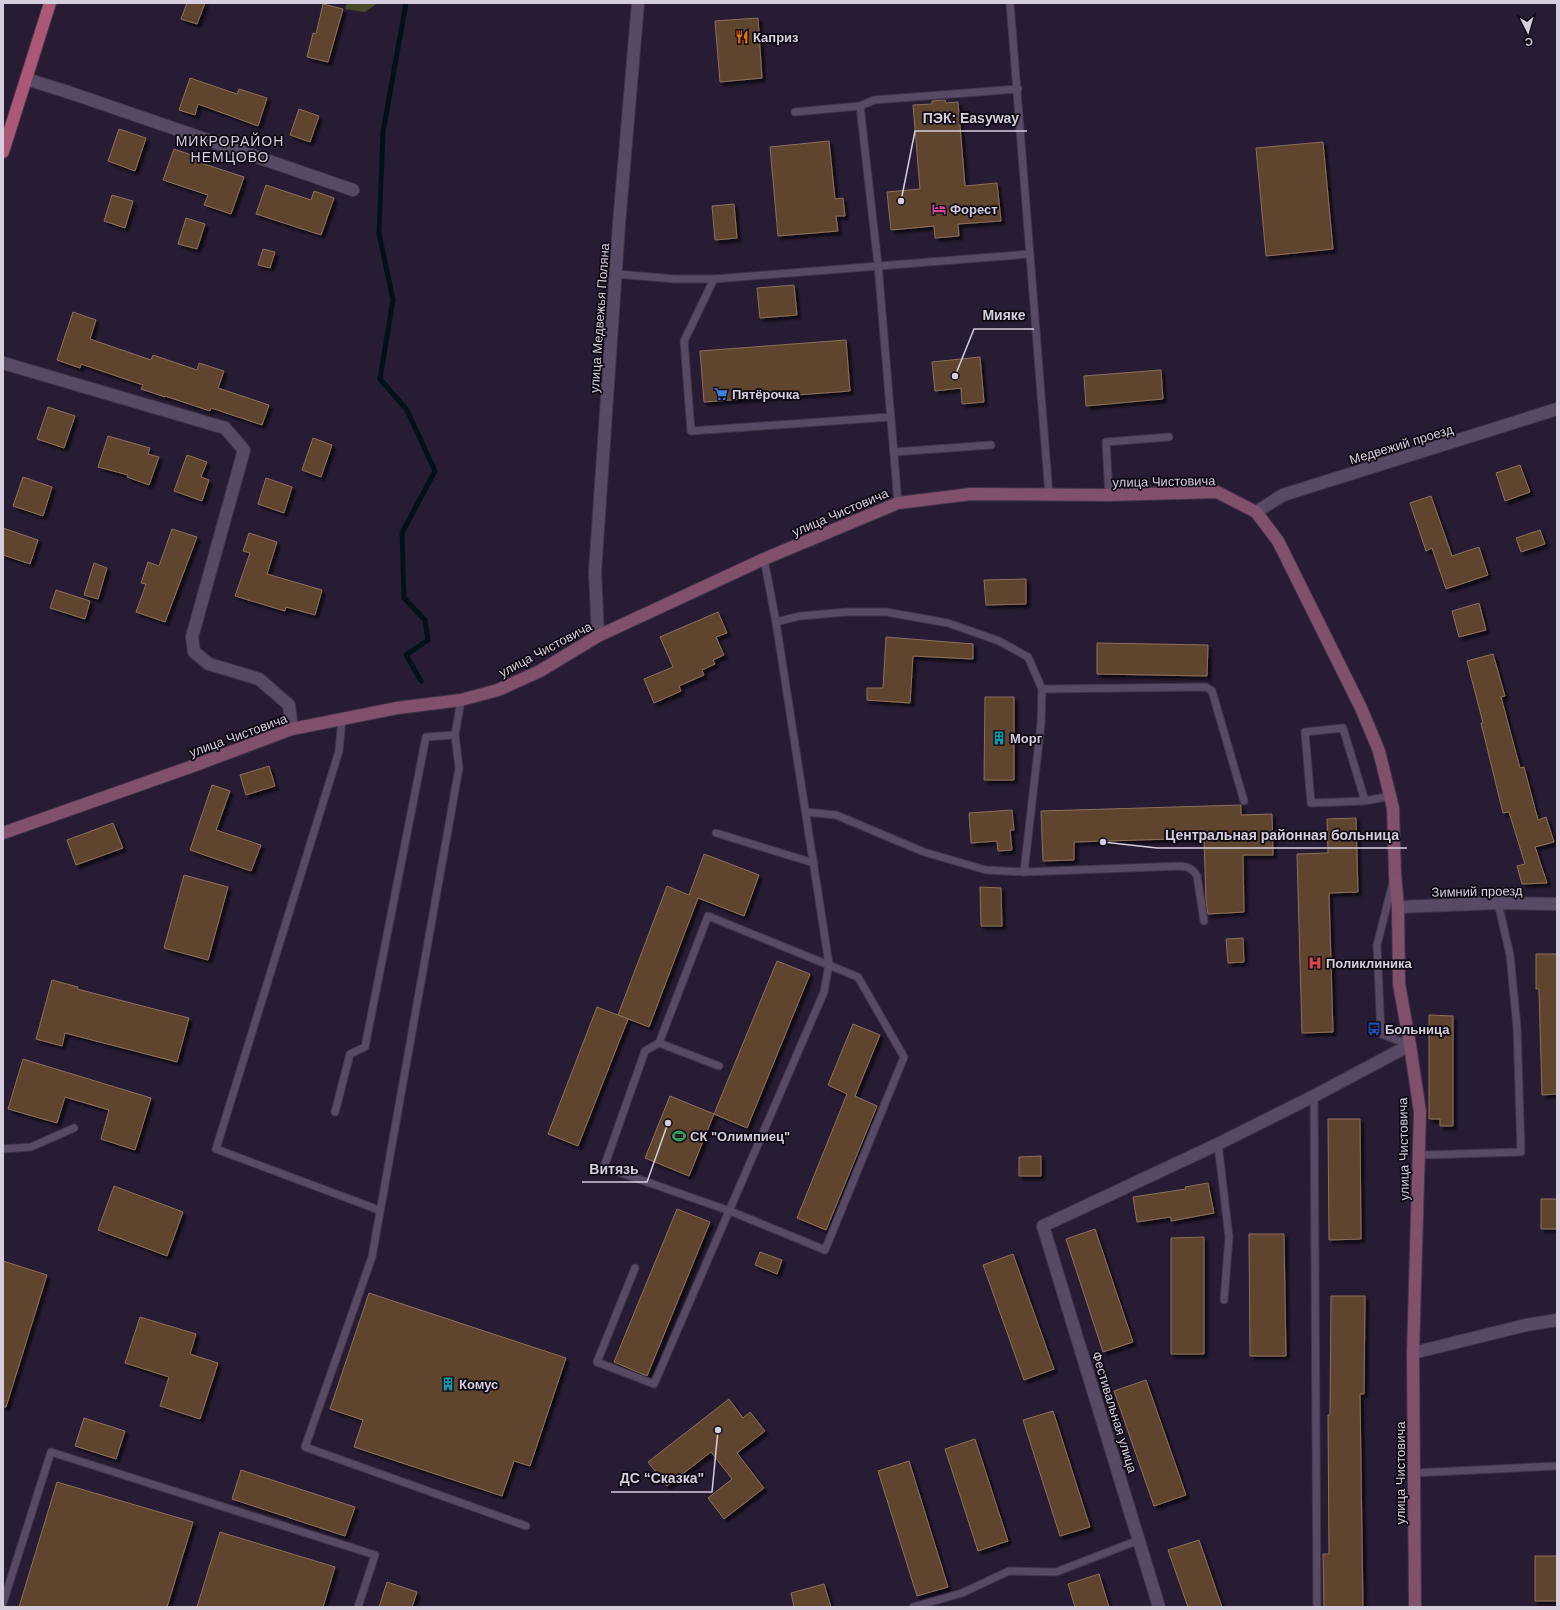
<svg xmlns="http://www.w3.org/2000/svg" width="1560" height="1610" font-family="Arial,sans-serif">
<defs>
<filter id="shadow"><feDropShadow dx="3.5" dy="3.5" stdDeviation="1" flood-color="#0009"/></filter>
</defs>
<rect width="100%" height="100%" fill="#281b34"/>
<!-- forest -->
<polygon fill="#474a27" points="347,3 378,3 365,12 345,9"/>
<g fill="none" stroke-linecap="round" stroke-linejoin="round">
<!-- stream -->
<polyline stroke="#001217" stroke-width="5" points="406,3 383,132 379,233 393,300 380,379 407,410 435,471 402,533 404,598 425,620 428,640 406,655 421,681"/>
</g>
<!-- building -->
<g fill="#5e442f" stroke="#8d705a" filter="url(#shadow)">
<polygon points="187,3 205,3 197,24 181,19"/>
<polygon points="323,4 343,9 328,62 307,57 313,33 316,34"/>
<polygon points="758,18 762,78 720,82 715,21"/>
<polygon points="190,78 237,94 239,89 267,98 258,126 198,104 195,115 179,110"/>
<polygon points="945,100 946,103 958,102 965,186 997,183 1001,221 958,224 959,236 935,238 934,226 891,230 887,192 920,189 913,105 932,104 932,101"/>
<polygon points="299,109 319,116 310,142 290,135"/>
<polygon points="119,129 146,138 135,171 108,161"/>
<polygon points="829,141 835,199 843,198 845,216 836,216 838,231 778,236 770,147"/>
<polygon points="1323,142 1333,249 1266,256 1256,148"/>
<polygon points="174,149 197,157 195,161 244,177 231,214 204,205 208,195 163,180"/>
<polygon points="266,185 311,200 314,191 334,198 321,235 256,214"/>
<polygon points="112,195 133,201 125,228 104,221"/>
<polygon points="734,204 737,238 715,240 712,206"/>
<polygon points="186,218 205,224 197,249 178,244"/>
<polygon points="263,249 275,252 270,268 258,265"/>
<polygon points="794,285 797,315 760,318 757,288"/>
<polygon points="73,312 96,320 90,339 151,360 153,355 197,370 199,363 224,371 218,388 269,405 262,425 211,408 210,411 165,396 165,397 141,389 143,385 81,364 80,368 57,360"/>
<polygon points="846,340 850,391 704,402 700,351"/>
<polygon points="980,357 984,402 962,404 961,388 935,391 932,362"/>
<polygon points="1161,370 1163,399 1086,406 1084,376"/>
<polygon points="48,407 75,416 64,448 37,439"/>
<polygon points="108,436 150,448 148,454 159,457 149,485 127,477 128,475 98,467"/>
<polygon points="313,438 332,445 321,477 302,470"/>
<polygon points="187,455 207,462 201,477 209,480 202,501 174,491"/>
<polygon points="1520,465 1530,492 1505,501 1496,473"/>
<polygon points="23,477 52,487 43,516 13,506"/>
<polygon points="266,478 292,487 284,513 258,504"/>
<polygon points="1431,496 1452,556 1479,547 1488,575 1446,589 1432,548 1426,551 1410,503"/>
<polygon points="3,528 38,540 30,564 3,555"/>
<polygon points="172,529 197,537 165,622 136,612 146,584 141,583 148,562 159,566"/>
<polygon points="1540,530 1545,544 1521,552 1516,538"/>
<polygon points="249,533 277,542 267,574 322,590 315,615 286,607 285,611 235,596 250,553 243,551"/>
<polygon points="94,563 107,568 98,599 84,595"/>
<polygon points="1026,579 1026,604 986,605 984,580"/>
<polygon points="56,590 90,601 85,619 50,608"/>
<polygon points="1479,603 1486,630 1459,637 1452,611"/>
<polygon points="718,612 727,633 716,637 724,655 713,660 715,664 702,670 704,675 679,686 681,691 654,703 644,679 673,667 660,637"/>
<polygon points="886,637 973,644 973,659 913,656 910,703 867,700 867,688 883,688"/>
<polygon points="1097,643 1208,645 1207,676 1097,674"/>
<polygon points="1493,654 1505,696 1501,697 1520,768 1524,767 1538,820 1546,817 1554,842 1535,847 1547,883 1522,884 1517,866 1525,864 1509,812 1503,813 1481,723 1483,723 1467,661"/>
<polygon points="985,697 1014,697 1014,780 984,780"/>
<polygon points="269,766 275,786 246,795 240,775"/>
<polygon points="212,785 230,791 216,830 261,845 251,871 190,850"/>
<polygon points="1241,805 1241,815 1272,814 1273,855 1243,855 1244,912 1208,914 1206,902 1204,838 1074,842 1074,860 1043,861 1041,811"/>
<polygon points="1012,810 1014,830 1010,830 1012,850 998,851 997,841 971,843 969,813"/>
<polygon points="1356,818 1358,892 1329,893 1333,1032 1302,1033 1297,854 1328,853 1327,819"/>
<polygon points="113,823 123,848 76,865 67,840"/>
<polygon points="704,854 759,875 744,916 698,898 649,1027 618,1015 667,886 689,895"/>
<polygon points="184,875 228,887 208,960 164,948"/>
<polygon points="980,887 1001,888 1002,926 981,926"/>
<polygon points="1243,938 1244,962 1228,963 1226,939"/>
<polygon points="1536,954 1557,954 1557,1094 1542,1095 1539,989 1536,989"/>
<polygon points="777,961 810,974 747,1128 714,1114"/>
<polygon points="52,980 78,987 77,989 189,1018 177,1062 65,1033 62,1046 36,1039"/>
<polygon points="597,1007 628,1019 578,1146 548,1134"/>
<polygon points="1429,1015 1453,1016 1453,1126 1440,1126 1440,1119 1429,1119"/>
<polygon points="853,1024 880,1035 855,1096 877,1106 826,1230 797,1218 847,1094 828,1085"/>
<polygon points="23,1059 151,1098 135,1150 101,1139 109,1110 65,1097 57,1123 8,1109"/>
<polygon points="670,1096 714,1114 689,1176 645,1158"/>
<polygon points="1328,1119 1360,1119 1361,1239 1329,1240"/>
<polygon points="1041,1156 1041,1176 1019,1176 1019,1157"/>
<polygon points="1208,1183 1214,1213 1171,1221 1171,1217 1137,1222 1133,1197 1186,1189 1185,1187"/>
<polygon points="114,1186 183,1212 167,1256 98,1230"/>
<rect x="1541" y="1199" width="16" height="30"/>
<polygon points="677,1209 710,1222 647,1376 614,1362"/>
<polygon points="1095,1229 1133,1342 1103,1352 1066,1239"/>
<polygon points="1249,1234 1284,1234 1286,1356 1250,1356"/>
<polygon points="1204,1237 1204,1354 1171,1354 1171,1238"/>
<polygon points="760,1252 782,1260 777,1274 755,1265"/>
<polygon points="1013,1254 1054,1369 1024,1380 983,1265"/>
<polygon points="3,1261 47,1275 6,1407 3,1407"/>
<polygon points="369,1293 566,1358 530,1466 514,1461 502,1496 354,1447 363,1420 330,1409"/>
<polygon points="1331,1296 1365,1296 1364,1394 1360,1394 1363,1607 1324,1607 1323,1554 1329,1554 1328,1415 1330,1415"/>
<polygon points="140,1317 196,1334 190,1354 218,1363 200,1419 160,1406 169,1377 125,1363"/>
<polygon points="1146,1380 1186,1495 1154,1506 1114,1391"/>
<polygon points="729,1399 743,1418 750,1412 765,1431 737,1453 764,1488 724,1519 708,1498 732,1479 711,1452 667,1486 648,1462"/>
<polygon points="1053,1411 1090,1527 1060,1536 1023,1420"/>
<polygon points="84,1418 125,1431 116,1459 75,1446"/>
<polygon points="975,1439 1008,1541 978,1551 945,1449"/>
<polygon points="909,1461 948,1587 917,1596 878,1471"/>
<polygon points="241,1470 355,1507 345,1536 232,1499"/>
<polygon points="57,1482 193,1522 167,1607 19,1607"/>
<polygon points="220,1532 335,1567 323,1607 197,1607"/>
<polygon points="1199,1540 1222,1607 1188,1607 1168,1550"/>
<rect x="1535" y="1556" width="22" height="45"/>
<polygon points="1099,1574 1109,1607 1075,1607 1068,1584"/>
<polygon points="387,1582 417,1592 412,1607 379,1607"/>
<polygon points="824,1584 831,1607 794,1607 791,1593"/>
</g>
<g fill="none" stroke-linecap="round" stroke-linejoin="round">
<!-- lane casing -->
<g stroke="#40354a" stroke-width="9">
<g id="lane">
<polyline points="1010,3 1049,495"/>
<polyline points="860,106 878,265 898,503"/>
<polyline points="795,112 860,106 874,100 1018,89"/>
<polyline points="616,274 675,279 714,279 1030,254"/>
<polyline points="714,279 684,341 691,431 890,417"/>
<polyline points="894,452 991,445"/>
<polyline points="1109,495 1106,442 1169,437"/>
<polyline points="776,622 800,616 847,612 886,612 948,623 999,641 1028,657 1042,689 1041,724 1024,872"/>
<polyline points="1042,689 1206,687 1212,691 1244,801"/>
<polyline points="461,700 455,735 459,768 372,1257 305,1447 526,1526"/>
<polyline points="342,719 339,751 216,1149 379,1210"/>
<polyline points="1365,801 1343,728 1305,732 1311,803 1365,801 1390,796"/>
<path d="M806 812 836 815 924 852 986 870 1024 872 1181 866C1189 867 1193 869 1197 876L1204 921"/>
<polyline points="716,833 814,863"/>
<polyline points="1393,882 1377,945 1381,1034 1410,1045"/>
<polygon points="708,916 858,977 904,1057 825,1250 730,1211 604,1167 645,1051 659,1043"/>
<polyline points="659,1043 719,1066"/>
<polyline points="1314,1096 1317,1607"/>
<polyline points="335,1112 350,1054 365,1047 426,737 455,735"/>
<polyline points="1218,1144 1229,1237 1224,1300"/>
<polyline points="3,1149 31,1147 74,1128"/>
<polyline points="1423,1155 1521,1152 1517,1027 1510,955 1498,903"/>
<polyline points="635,1268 597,1362 654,1384 824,992 829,964 776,622 764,559"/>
<polyline points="1414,1473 1557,1466"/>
<polyline points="3,1603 51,1452 375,1555 358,1607"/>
<polyline points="913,1607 962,1593 1009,1571 1056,1572 1139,1540"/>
</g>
</g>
<!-- street casing -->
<g stroke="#40354a" stroke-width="14">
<g id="street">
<polyline points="26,79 68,92 353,190"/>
<polyline points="3,363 225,428 244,450 192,637 194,652 209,664 259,679 289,705 292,729"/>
<polyline points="1256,512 1283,495 1557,409"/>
<polyline points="598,636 595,572 619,224 638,3"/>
<polyline points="1398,907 1498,903 1557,904"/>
<polyline points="1413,1353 1526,1325 1557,1320"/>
<polyline points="1159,1607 1043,1226 1218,1144 1314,1096 1410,1045"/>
</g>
</g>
<!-- secondary casing -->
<g stroke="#40354a" stroke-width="14">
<polyline id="secondary" points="3,833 193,766 292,729 397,708 461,700 498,690 540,671 598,636 764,559 898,503 971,494 1109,495 1217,492 1256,512 1278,541 1361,708 1379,751 1393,808 1395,874 1398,907 1399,984 1410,1045 1420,1112 1413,1353 1415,1607"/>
</g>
<!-- primary casing -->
<g stroke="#40354a" stroke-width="14">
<polyline id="primary" points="3,152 50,3"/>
</g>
<!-- lane -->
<use href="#lane" stroke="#584965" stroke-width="7"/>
<!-- street -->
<use href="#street" stroke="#584965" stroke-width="12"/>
<!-- secondary -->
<use href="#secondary" stroke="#81506d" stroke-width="12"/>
<!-- primary -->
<use href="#primary" stroke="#aa5875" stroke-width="12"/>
</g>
<!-- icons -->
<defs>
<g id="restaurant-bare" transform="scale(1.08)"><path d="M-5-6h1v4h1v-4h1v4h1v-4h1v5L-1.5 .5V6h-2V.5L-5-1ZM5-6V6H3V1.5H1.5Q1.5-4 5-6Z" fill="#e8710a" stroke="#0e0813" stroke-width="2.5" paint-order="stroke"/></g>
<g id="hotel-bare" transform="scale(1.08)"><path d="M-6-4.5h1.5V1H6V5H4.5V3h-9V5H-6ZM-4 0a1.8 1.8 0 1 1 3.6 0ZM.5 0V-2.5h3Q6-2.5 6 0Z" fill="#d1479c" stroke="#0e0813" stroke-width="2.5" paint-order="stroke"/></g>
<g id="supermarket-bare" transform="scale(1.08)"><path d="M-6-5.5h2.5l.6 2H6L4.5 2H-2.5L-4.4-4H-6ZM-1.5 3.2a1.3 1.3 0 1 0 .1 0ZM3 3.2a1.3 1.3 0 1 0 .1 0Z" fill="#3f7fe0" stroke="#0e0813" stroke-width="2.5" paint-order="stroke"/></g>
<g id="building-bare" transform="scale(1.08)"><path d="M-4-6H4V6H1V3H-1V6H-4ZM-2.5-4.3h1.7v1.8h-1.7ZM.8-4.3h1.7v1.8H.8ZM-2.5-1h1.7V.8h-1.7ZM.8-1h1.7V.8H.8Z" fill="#0f9aa8" stroke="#0e0813" stroke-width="2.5" paint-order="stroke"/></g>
<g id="hospital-bare" transform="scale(1.08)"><path d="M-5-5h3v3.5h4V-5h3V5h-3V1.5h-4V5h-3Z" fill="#e0444e" stroke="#0e0813" stroke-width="2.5" paint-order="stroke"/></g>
<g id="bus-bare" transform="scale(1.08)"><path d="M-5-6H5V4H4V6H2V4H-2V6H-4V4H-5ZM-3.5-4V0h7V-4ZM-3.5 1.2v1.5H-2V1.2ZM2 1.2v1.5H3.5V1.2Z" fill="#1a4fb4" stroke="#0e0813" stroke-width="2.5" paint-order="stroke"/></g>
<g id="stadium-bare" transform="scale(1.08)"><path d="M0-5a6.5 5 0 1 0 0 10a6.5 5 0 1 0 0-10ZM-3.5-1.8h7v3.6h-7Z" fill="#2e9e5b" stroke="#0e0813" stroke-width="2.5" paint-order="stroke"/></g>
</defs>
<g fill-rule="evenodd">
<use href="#restaurant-bare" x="742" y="37"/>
<use href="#hotel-bare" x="939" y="209"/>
<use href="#supermarket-bare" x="721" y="394"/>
<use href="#building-bare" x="999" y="738"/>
<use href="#hospital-bare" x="1315" y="963"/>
<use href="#bus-bare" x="1374" y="1029"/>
<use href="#stadium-bare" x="679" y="1136"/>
<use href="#building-bare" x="448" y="1384"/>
</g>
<g text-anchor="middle" stroke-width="3.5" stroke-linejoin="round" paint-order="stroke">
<!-- poi labels -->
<g font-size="13" font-weight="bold" fill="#d6cdde" stroke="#0e0813" text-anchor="start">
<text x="753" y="42">Каприз</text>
<text x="950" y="214">Форест</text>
<text x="732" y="399">Пятёрочка</text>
<text x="1010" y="743">Морг</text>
<text x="1326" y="968">Поликлиника</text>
<text x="1385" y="1034">Больница</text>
<text x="690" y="1141">СК "Олимпиец"</text>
<text x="459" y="1389">Комус</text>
</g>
<!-- street labels -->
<g font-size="13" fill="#d6cdde" stroke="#0e0813">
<text transform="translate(599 318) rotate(-86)" y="5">улица Медвежья Поляна</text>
<text transform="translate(1401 444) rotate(-17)" y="5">Медвежий проезд</text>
<text transform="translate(1164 481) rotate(-1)" y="5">улица Чистовича</text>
<text transform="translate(840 512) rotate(-23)" y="5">улица Чистовича</text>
<text transform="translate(545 649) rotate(-28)" y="5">улица Чистовича</text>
<text transform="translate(238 735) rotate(-20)" y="5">улица Чистовича</text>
<text transform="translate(1477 891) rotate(-1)" y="5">Зимний проезд</text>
<text transform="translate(1403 1149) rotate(-91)" y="5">улица Чистовича</text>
<text transform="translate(1115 1412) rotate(73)" y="5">Фестивальная улица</text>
<text transform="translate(1400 1473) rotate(-90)" y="5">улица Чистовича</text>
</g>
<!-- neighbourhood labels -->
<g font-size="14" letter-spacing="1" fill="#d6cdde" stroke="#0e0813">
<text x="230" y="146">МИКРОРАЙОН<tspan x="230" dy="16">НЕМЦОВО</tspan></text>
</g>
</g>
<!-- callouts -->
<path fill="none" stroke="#d6cdde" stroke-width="1.5" d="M901 201L915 131H1027M955 376L974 329H1034M1103 842L1157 848H1407M668 1123L647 1182H582M718 1430L712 1492H611"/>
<g fill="#d6cdde" stroke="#0e0813" stroke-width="1.5">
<circle cx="901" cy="201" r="4"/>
<circle cx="955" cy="376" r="4"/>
<circle cx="1103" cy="842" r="4"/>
<circle cx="668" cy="1123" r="4"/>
<circle cx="718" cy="1430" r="4"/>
</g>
<g font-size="14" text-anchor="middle" font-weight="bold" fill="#d6cdde" stroke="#0e0813" stroke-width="3.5" stroke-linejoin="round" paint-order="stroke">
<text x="971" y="123">ПЭК: Easyway</text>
<text x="1004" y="320">Мияке</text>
<text x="1282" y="840">Центральная районная больница</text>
<text x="614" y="1174">Витязь</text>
<text x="662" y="1483">ДС “Сказка"</text>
</g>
<!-- border -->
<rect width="1560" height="1610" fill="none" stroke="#d6cdde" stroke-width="8"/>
<!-- north arrow -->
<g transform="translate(1528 32) rotate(175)" stroke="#0e0813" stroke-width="3" paint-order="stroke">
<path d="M0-3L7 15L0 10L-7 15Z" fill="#d6cdde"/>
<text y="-6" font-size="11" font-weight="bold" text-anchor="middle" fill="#d6cdde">С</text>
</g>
</svg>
